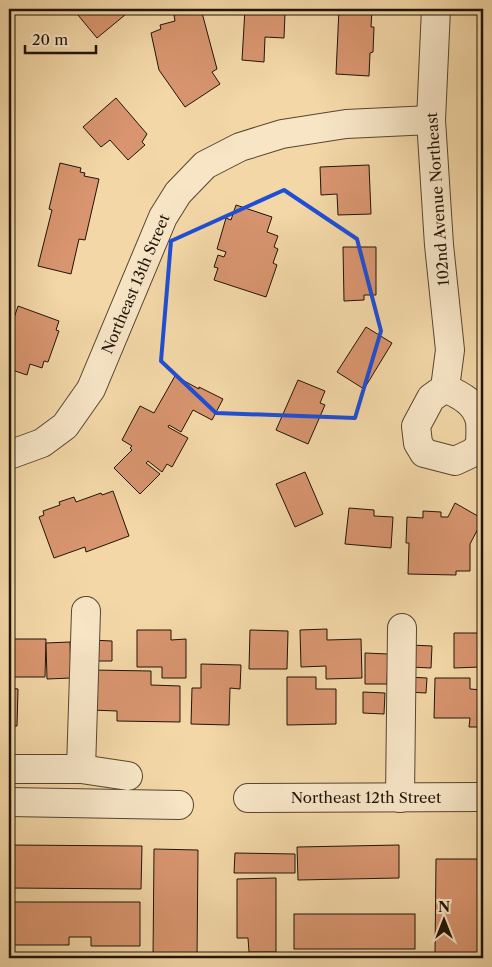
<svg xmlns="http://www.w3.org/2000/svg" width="492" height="967" font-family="'Libre Caslon Text',serif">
<rect width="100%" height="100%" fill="#f3d7a7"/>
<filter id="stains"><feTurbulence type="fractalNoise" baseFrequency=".004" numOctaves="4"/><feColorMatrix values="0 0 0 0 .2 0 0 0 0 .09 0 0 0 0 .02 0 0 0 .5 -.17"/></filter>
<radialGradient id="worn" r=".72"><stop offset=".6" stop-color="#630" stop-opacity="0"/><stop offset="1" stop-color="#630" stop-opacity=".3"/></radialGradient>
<!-- building -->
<g fill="#d8956f" stroke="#201408">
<polygon points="73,9 130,9 131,10 97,38"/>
<polygon points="197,9 201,9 217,69 212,72 220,84 185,107 159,70 151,33 161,29 160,25 175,21 174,15"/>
<polygon points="245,9 279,9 279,13 285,13 284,38 265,37 264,62 242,60"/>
<polygon points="339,9 372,9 371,27 374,27 373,52 370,53 369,76 336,74"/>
<polygon points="116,98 147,134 142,142 145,145 128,160 110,140 101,147 83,127"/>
<polygon points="60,163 81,168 80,172 85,173 84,176 99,179 85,240 79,239 71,274 38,266 52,210 49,209"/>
<polygon points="369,165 371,214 338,215 337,194 321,195 320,167"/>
<polygon points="236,205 272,217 267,232 278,236 274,247 278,249 273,263 277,265 266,297 214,280 218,268 214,267 218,255 224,257 226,252 217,249 226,218 231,220"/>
<polygon points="343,247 376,247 376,295 364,295 364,300 344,301"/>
<polygon points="18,306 59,321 56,330 59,331 48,362 44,361 42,368 30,364 27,375 9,369 9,351 13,340 9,339 9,333"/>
<polygon points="366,327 392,343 364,389 337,372"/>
<polygon points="175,376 199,389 199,387 223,399 212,420 193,410 181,432 169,425 168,427 188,438 172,467 167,464 162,472 148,461 146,463 160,474 140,494 114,468 132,450 130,448 132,446 122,440 140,406 154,413"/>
<polygon points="298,380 325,391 320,403 325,405 308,444 276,430"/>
<polygon points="305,472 323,514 295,527 276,484"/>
<polygon points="113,491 129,536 86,552 85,547 54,558 39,517 44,515 43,511 60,505 59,502 74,497 76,502 101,493 102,495"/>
<polygon points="455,503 483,519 470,544 470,571 456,571 456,575 408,574 409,543 406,543 407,517 423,518 423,511 441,512 441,517 448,517"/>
<polygon points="349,508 374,510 374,516 393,517 391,548 345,544"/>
<polygon points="327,629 327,640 361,639 362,678 326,679 326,666 301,667 300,630"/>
<polygon points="137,630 171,630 171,640 186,639 186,678 162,678 162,667 137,667"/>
<polygon points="250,630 288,631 287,669 249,669"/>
<polygon points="454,633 483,633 483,681 481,681 480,667 454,668"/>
<polygon points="9,639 46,639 45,677 9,677"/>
<polygon points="91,640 112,641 112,661 91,661"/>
<polygon points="70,642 71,678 47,679 46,643"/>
<polygon points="411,645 432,646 431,668 410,667"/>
<polygon points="365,653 388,654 387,684 365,684"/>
<polygon points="201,664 241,665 240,689 230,688 229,725 191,724 192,688 201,688"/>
<polygon points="92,670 151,671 151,685 180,686 180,722 117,721 117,711 91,710"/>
<polygon points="287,677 316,677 316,689 336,689 336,724 287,725"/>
<polygon points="408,677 427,678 426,693 407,692"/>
<polygon points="435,678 470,678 470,689 483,690 483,727 469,727 470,718 434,718"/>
<polygon points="9,688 18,689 17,726 9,726"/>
<polygon points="363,692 385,693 384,714 363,713"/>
<polygon points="9,845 142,846 141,889 9,888"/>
<polygon points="399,845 399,878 298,880 297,847"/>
<polygon points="154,849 198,850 197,958 153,958"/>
<polygon points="235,853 295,854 295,873 234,873"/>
<polygon points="436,859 483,859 483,955 435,955"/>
<polygon points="276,878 276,952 249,952 248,938 237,938 237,879"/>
<polygon points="9,902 140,902 140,946 91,946 91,937 69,937 69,945 9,945"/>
<rect x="294" y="914" width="121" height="35"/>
</g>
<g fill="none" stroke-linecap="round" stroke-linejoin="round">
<!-- minor casing -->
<g stroke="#554530" stroke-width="30">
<g id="minor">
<path d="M436 9 431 120 439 245 450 350 445 388 431 398 416 426 418 443 424 453 455 461 472 453 480 446C480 438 481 429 480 422 477 403 460 395 445 388"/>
<polyline points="9,455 42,443 65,426 91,389 163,217 178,193 205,165 240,147 282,134 346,124 431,120"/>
<polyline points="9,769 81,769 128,776"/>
<polyline points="81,769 86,611"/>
<polyline points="248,798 483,797"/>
<polyline points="400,798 402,628"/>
<polyline points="9,802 179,805"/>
</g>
</g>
<!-- minor -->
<use href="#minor" stroke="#f7e5c6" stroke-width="28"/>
</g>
<!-- marked area -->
<path fill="none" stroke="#1d4ed8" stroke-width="4" stroke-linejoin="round" d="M284 190 357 239 381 331 355 418 216 413 161 361 171 241Z"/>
<g text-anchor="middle" stroke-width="4.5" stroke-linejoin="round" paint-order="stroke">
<!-- street labels -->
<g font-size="15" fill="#201408" stroke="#f7e5c6">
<text transform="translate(438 199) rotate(-94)" y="5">102nd Avenue Northeast</text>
<text transform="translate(136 284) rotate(-67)" y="5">Northeast 13th Street</text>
<text x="366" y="803">Northeast 12th Street</text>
</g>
</g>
<!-- margin -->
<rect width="492" height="967" fill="none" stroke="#f3d7a7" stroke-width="30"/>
<rect x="10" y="10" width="472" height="947" fill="none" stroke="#201408" stroke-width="2.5"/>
<rect x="15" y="15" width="462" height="937" fill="none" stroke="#201408"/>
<!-- north arrow -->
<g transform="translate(444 920)" stroke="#f7e5c6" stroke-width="4" paint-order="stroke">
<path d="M0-4L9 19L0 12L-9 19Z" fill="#201408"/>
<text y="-8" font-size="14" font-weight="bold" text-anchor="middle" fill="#201408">N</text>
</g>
<!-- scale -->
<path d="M25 45v8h71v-8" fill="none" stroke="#201408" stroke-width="2.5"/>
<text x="32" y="45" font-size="15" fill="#201408" stroke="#f7e5c6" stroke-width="4" paint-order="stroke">20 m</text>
<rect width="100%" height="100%" filter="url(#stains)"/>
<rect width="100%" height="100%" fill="url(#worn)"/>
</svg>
